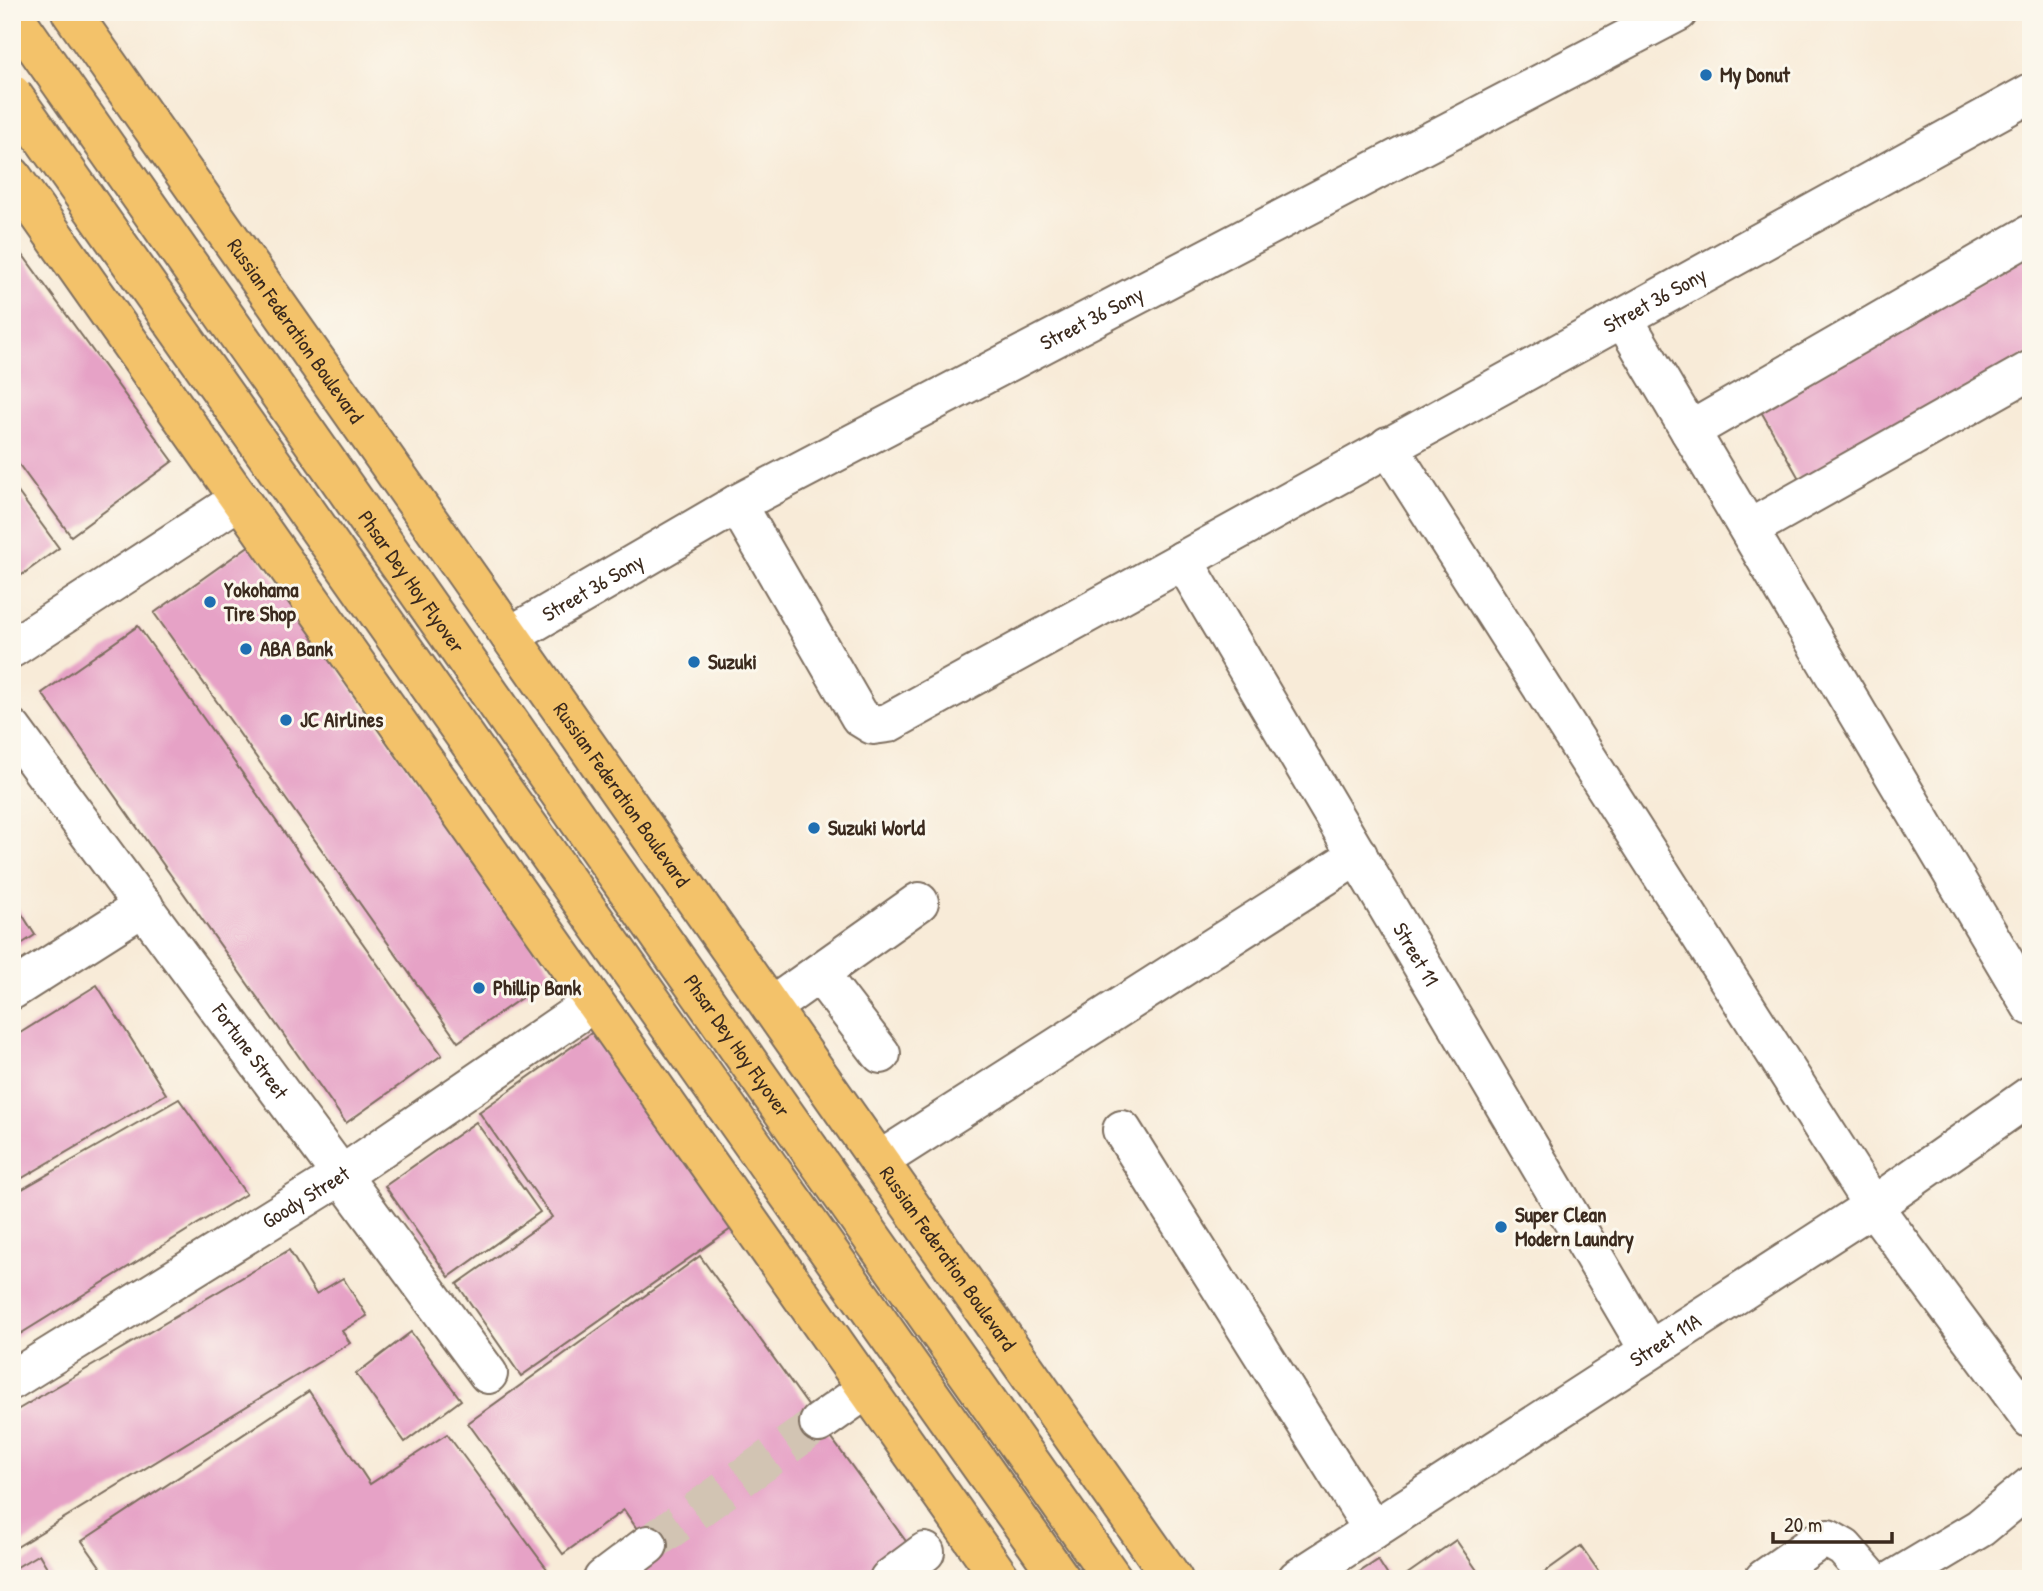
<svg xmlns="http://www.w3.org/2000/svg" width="2043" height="1591" font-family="'Patrick Hand',sans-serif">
<rect width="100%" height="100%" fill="#fbf7ec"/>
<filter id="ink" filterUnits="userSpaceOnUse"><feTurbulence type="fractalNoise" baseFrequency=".0143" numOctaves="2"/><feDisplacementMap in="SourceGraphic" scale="14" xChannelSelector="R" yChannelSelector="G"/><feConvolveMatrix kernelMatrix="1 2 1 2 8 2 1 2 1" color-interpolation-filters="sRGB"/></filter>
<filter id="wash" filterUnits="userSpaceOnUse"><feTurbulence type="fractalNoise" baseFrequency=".00686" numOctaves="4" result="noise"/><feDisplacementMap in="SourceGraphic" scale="28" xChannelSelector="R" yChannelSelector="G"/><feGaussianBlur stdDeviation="1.57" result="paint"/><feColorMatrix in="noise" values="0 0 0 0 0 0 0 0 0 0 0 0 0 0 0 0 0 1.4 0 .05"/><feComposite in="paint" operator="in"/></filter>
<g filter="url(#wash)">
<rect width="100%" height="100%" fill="#f8ebd8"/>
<g id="blocks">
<!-- building -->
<g fill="#e6a2c6">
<polygon points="12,240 173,461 71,536 12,455"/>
<polygon points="2031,254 2031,352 1801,482 1759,408"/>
<polygon points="12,484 59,548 12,582"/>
<polygon points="250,545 554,975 458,1042 154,613"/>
<polygon points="138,626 442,1055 346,1123 42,693"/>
<polygon points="12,898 35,935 12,950"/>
<polygon points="97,985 166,1094 12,1184 12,1038"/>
<polygon points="600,1027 738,1224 521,1376 457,1284 552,1217 479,1112"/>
<polygon points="179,1099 246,1194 12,1339 12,1195"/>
<polygon points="476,1122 540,1212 449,1277 385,1186"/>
<polygon points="289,1250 316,1294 343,1278 367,1316 342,1331 350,1343 12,1550 12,1413"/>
<polygon points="700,1256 913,1551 875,1579 631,1579 648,1545 624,1510 563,1554 468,1423"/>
<polygon points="411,1332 461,1400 405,1442 356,1374"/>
<polygon points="309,1391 370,1484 447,1434 547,1569 533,1579 109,1579 82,1541"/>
<polygon points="1456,1540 1483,1579 1404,1579 1403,1577"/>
<polygon points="1581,1546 1604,1579 1535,1579"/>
<polygon points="39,1554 54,1579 12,1579 12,1570"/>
<polygon points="1378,1560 1390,1579 1349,1579"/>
</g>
</g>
</g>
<g filter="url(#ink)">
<use href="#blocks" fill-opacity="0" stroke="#7d6e5f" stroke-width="2"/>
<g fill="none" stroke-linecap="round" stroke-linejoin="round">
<!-- minor-tunnel -->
<polyline stroke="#d2c4b3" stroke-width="38" stroke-dasharray="38 19" stroke-linecap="butt" points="648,1545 819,1423"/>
<!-- minor casing -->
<g stroke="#7d6e5f" stroke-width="42">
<g id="minor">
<polyline points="1623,318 2031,1006"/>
<polyline points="1690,431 2031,234"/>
<polyline points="1388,446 1873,1206 2031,1419"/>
<path id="s1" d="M737 504 860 717 873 725 888 723 2031 93"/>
<polyline points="1749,529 2031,370"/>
<path id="s2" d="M1183 560 1649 1350"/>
<path id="s3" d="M510 636 737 504 1678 12"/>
<polyline points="12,648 240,499"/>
<path id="s4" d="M12 729 488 1374"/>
<polyline points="819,973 881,1054"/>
<polyline points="12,990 144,906"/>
<polyline points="771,1007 919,902"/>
<polyline points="1122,1130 1373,1530"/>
<polyline points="879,1161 1358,855"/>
<path id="s5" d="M12 1380 342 1175 594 1002"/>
<polyline points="819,1423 867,1389"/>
<polyline points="603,1579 648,1545"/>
<polyline points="889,1579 925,1552"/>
<path id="s6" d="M1297 1579 1873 1206 2031 1095"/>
<polyline points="1764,1579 1815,1543 1828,1539 1844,1548 1871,1579"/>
<polyline points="1895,1579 1980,1528 2031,1486"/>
</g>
</g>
<!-- major casing -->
<g stroke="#7d6e5f" stroke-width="42">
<g id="major">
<path id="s7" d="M71 12 1173 1579"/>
<polyline points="12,176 1001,1579"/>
</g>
</g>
<!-- highway casing -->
<g stroke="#7d6e5f" stroke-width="42">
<g id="highway">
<polyline points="810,1150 1113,1579"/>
<polyline points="776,1177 1061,1579"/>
</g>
</g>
<!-- minor -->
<use href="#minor" stroke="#fff" stroke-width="38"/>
<!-- major -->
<use href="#major" stroke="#f3c26a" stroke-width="38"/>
<!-- highway -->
<use href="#highway" stroke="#f3c26a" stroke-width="38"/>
<!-- highway-bridge casing -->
<g stroke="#7d6e5f" stroke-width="42" stroke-linecap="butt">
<g id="highway-bridge">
<path id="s8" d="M12 13 810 1150"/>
<polyline points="12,94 776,1177"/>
</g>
</g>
<!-- highway-bridge -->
<use href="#highway-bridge" stroke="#f3c26a" stroke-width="38"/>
</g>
</g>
<!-- markers -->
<g fill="#1f6fb2" stroke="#fbf7ec" stroke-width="2.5">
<circle cx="1706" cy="75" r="7"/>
<circle cx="210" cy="602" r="7"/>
<circle cx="246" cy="649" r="7"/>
<circle cx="694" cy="662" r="7"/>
<circle cx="286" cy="720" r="7"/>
<circle cx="814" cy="828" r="7"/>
<circle cx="479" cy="988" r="7"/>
<circle cx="1501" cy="1227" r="7"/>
</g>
<g text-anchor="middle" stroke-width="6" stroke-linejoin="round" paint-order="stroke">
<!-- poi labels -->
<g font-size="21" font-weight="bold" fill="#3b2a1e" stroke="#fbf7ec" text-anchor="start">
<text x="1720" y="82">My Donut</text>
<text x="224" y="597">Yokohama<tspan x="224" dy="24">Tire Shop</tspan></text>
<text x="260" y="656">ABA Bank</text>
<text x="708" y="669">Suzuki</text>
<text x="300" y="727">JC Airlines</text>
<text x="828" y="835">Suzuki World</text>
<text x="493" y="995">Phillip Bank</text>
<text x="1515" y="1222">Super Clean<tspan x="1515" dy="24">Modern Laundry</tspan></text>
</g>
<!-- street labels -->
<g font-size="21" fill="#3b2a1e" stroke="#fbf7ec">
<text dy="7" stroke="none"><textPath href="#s1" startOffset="1152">Street 36 Sony</textPath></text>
<text dy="7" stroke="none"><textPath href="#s3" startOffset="663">Street 36 Sony</textPath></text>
<text dy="7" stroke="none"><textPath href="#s7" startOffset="390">Russian Federation Boulevard</textPath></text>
<text dy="7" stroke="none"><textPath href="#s8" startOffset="695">Phsar Dey Hoy Flyover</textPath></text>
<text dy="7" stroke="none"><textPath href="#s3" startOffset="96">Street 36 Sony</textPath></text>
<text dy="7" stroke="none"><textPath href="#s7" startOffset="957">Russian Federation Boulevard</textPath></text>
<text dy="7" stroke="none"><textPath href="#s2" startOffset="458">Street 11</textPath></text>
<text dy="7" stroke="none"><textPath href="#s8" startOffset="1262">Phsar Dey Hoy Flyover</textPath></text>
<text dy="7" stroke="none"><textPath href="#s4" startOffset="401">Fortune Street</textPath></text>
<text dy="7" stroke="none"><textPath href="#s5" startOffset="346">Goody Street</textPath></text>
<text dy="7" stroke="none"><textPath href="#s7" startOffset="1524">Russian Federation Boulevard</textPath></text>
<text dy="7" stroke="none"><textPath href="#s6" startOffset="439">Street 11A</textPath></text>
</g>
</g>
<!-- margin -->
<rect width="2043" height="1591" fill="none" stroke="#fbf7ec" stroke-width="42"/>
<!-- scale -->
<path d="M1773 1532v10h119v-10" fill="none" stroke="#3b2a1e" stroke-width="3.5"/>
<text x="1784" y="1532" font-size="21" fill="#3b2a1e" stroke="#fbf7ec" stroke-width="5" paint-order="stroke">20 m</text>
</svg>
